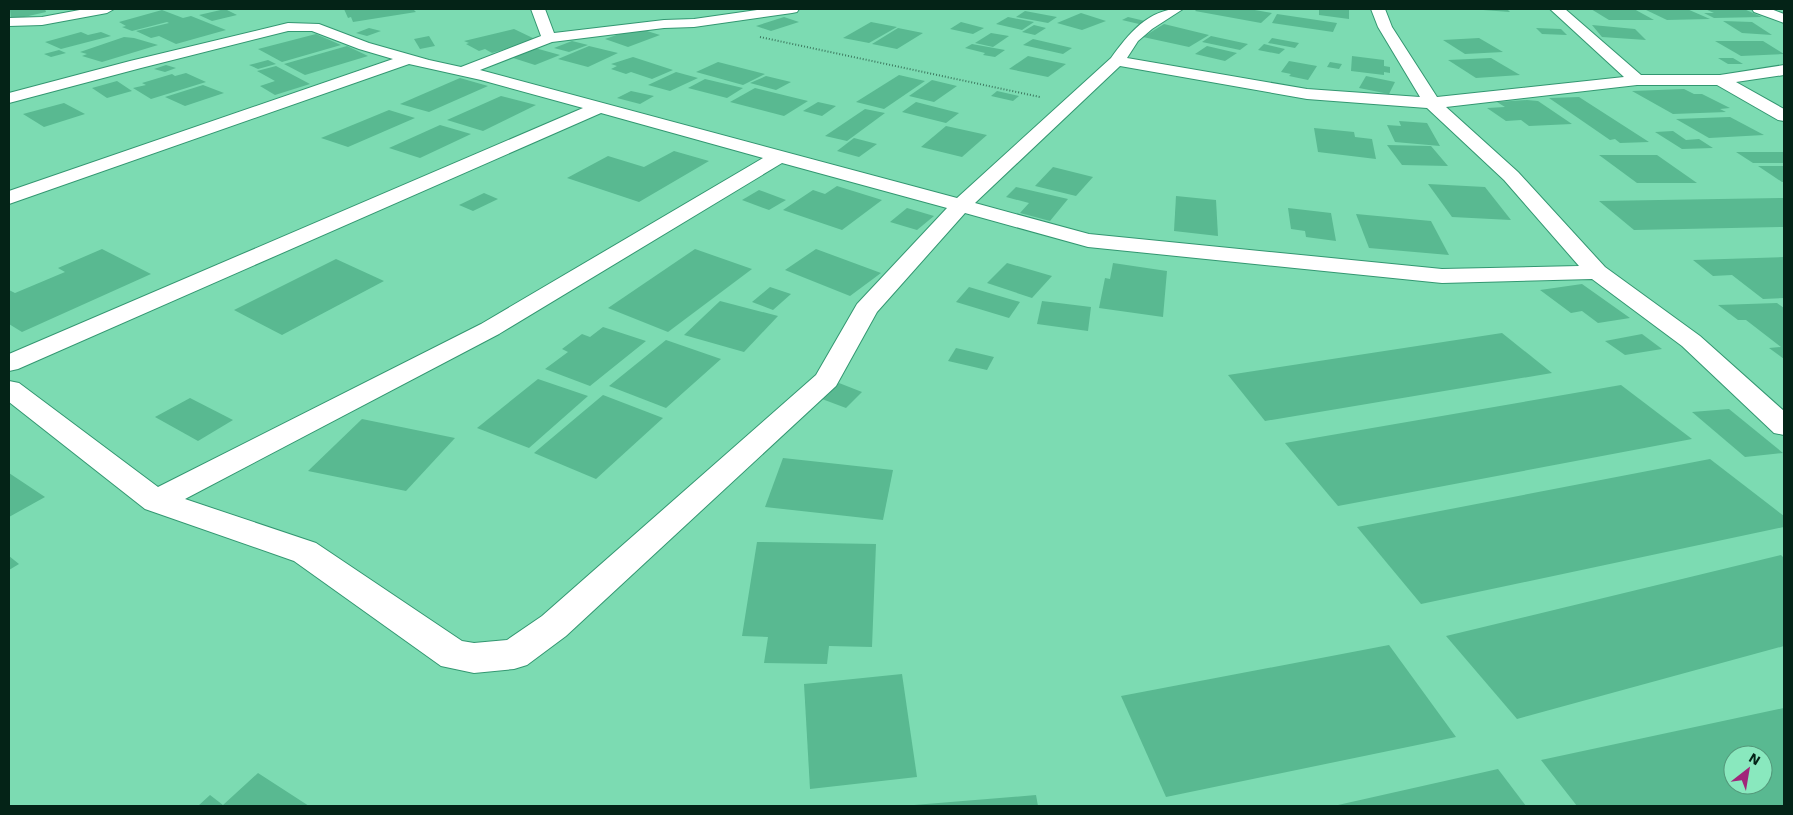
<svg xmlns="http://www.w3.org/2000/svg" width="1793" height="815" font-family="'Work Sans',sans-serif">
<rect width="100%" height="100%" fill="#7cdbb2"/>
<!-- building -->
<g fill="#59b991" fill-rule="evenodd">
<polygon points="10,9 45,9 46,12 11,20"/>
<polygon points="225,9 237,15 212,21 199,15"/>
<polygon points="344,9 413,9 416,12 353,22 351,17 348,18"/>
<polygon points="1197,9 1249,9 1272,13 1261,23 1195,11"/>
<polygon points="1319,9 1349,10 1349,19 1319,15"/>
<polygon points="1483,9 1507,9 1510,12 1483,10"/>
<polygon points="1591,9 1634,9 1654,20 1609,20"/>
<polygon points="1644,9 1687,9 1710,19 1667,20"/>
<polygon points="1705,9 1744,9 1762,17 1714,18 1704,13 1714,13"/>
<polygon points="162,10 183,18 191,16 226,30 176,44 159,36 151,38 136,31 169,23 167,22 132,31 122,27 126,26 119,22"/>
<polygon points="1025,11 1057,17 1048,23 1016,17"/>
<polygon points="1081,13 1106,21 1082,30 1057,23"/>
<polygon points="1277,14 1337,23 1333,32 1272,23"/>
<polygon points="784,17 799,22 771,31 756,26"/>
<polygon points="1008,17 1034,22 1022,30 996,24"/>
<polygon points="1128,17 1145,21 1139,24 1122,20"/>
<polygon points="1723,21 1752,22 1772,35 1742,33"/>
<polygon points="871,22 897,27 869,43 843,38"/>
<polygon points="961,22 984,28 973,34 950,29"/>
<polygon points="1164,24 1209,35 1189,47 1143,37"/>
<polygon points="1034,25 1046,28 1035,35 1022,32"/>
<polygon points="1592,25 1635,29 1646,40 1602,37"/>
<polygon points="369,28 381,31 367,36 356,33"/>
<polygon points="637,28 660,35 628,47 605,39"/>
<polygon points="898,28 923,33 897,49 872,44"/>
<polygon points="1536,28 1561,29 1567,35 1542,34"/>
<polygon points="514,29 537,40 492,53 485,49 479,51 466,44 469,43 464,41"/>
<polygon points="81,32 88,35 101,32 111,36 61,49 45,42"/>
<polygon points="991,33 1009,36 993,47 975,43"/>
<polygon points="316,34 341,45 282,62 258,49"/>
<polygon points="429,36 435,46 420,49 414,39"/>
<polygon points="1211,36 1248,44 1240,50 1202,42"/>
<polygon points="124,37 134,38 158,45 102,62 82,56 87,54 80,52"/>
<polygon points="1272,38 1299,43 1295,48 1268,43"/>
<polygon points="1479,38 1503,52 1465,54 1443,40"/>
<polygon points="1033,39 1072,48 1063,54 1023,45"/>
<polygon points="572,41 588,45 569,52 554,48"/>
<polygon points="1715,41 1763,41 1784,54 1741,56"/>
<polygon points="972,44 1005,50 995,57 983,55 985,53 965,48"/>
<polygon points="1264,44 1285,49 1279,54 1258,50"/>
<polygon points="347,46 368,56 305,75 284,64"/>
<polygon points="589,46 618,53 588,67 558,59"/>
<polygon points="1207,46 1237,53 1225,61 1195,54"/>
<polygon points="535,48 560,55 535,65 510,57"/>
<polygon points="59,50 66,53 51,57 44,54"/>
<polygon points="1028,56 1066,64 1048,77 1009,69"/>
<polygon points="1352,56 1384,60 1384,66 1390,67 1390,73 1384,72 1384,75 1351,71"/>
<polygon points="633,57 673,70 652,79 631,72 626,74 611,69 617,66 611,64"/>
<polygon points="1491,58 1520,75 1476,78 1448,60"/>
<polygon points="1718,58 1733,58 1743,64 1728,64"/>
<polygon points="268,60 276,64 258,69 249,65"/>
<polygon points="1289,61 1317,66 1308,80 1289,76 1291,74 1281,72"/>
<polygon points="718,62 765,74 743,85 696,72"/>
<polygon points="1330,62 1342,64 1339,69 1327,67"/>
<polygon points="166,65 176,68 165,72 154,69"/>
<polygon points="276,66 310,84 275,95 260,86 275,81 257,71"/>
<polygon points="676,72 698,78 670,91 648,85"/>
<polygon points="186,73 206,82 151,99 133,88 146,85 142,83 172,74 175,76"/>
<polygon points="899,75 925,81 884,109 856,102"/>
<polygon points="766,76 791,82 776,90 750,83"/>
<polygon points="1366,76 1395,82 1389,94 1359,88"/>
<polygon points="460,78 488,86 429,112 400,104"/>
<polygon points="705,79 743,88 727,98 688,88"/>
<polygon points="932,80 957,86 934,102 909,96"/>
<polygon points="117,81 132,91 107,98 92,88"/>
<polygon points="203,85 224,93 185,106 165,97"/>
<polygon points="755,88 808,101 784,116 730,102"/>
<polygon points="1684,89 1694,94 1702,94 1730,108 1720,109 1726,112 1673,114 1632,91"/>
<polygon points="631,91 654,96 640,104 617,98"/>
<polygon points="997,91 1019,96 1013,101 991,96"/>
<polygon points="501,96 536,105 483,131 447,120"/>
<polygon points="1579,97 1649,142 1620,143 1615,139 1610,140 1549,98"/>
<polygon points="1527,100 1538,101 1572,124 1529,126 1521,120 1506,121 1487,108 1505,107 1497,102"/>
<polygon points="818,102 836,106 822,116 803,111"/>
<polygon points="916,102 959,113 946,123 902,112"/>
<polygon points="64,103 85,114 44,127 23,114"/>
<polygon points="865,109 885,113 847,141 825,136"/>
<polygon points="389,110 415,118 348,147 321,138"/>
<polygon points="1730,117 1764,135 1709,138 1676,119"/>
<polygon points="1399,121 1427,123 1440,146 1395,142 1387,125 1401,126"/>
<polygon points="440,125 471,134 420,158 389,148"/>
<polygon points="946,126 987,135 962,157 921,147"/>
<polygon points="1314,128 1354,132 1355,137 1372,139 1376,159 1318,152"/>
<polygon points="1673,131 1686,140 1699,139 1713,148 1682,149 1655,132"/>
<polygon points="854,138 877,144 859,157 837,151"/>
<polygon points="1387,145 1431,146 1448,166 1402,165"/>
<polygon points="674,151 709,161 639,202 567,178 608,156 644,167"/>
<polygon points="1736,152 1784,152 1784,163 1753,163"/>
<polygon points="1599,155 1657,155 1697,183 1637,183"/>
<polygon points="1758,166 1784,166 1784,182 1782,182"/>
<polygon points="1053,167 1093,177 1076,196 1035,186"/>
<polygon points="1428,184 1485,187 1511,220 1452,217"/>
<polygon points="837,186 882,200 842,230 783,210 813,190 825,194"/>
<polygon points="1016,187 1068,199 1050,221 1020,213 1029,203 1006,197"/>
<polygon points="759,190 786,200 769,210 742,200"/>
<polygon points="484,193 498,199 473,211 459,205"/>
<polygon points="1176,196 1216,200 1218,236 1174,231"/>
<polygon points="1784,198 1784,227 1634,230 1599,201"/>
<polygon points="907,208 934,216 917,230 890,222"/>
<polygon points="1288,208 1331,213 1336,241 1306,237 1305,231 1291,229"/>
<polygon points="1356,214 1431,221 1449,255 1369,248"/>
<polygon points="102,249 151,274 22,332 9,324 9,290 15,293 65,272 58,268"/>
<polygon points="695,249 752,269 668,332 608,308"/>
<polygon points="816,249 881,273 850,296 785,270"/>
<polygon points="1784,257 1784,298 1763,299 1732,275 1713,276 1693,260"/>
<polygon points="336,259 384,281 282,335 234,310"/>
<polygon points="1007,263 1052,276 1032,298 987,283"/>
<polygon points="1113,263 1167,271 1163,317 1099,308 1105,278 1110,279"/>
<polygon points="1582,284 1630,318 1598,323 1582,311 1571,313 1540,290"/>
<polygon points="770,287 791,294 773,310 752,302"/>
<polygon points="969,287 1020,302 1009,318 956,302"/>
<polygon points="720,301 778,316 744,352 684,335"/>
<polygon points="1042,301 1091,307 1088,331 1037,324"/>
<polygon points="1777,303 1784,308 1784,359 1769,348 1781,347 1746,320 1738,320 1718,305"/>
<polygon points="603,327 646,341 590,386 545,369 568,352 562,349 582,334 590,337"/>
<polygon points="1502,333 1552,373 1265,421 1228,375"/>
<polygon points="1642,334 1662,349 1625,355 1605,341"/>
<polygon points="666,340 721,359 666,408 609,386"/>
<polygon points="956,348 994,357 987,370 948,361"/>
<polygon points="538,379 588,396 529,448 477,428"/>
<polygon points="839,383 862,392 846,408 822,399"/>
<polygon points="1621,385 1692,439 1338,506 1285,443"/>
<polygon points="603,395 663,418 596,479 534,453"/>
<polygon points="190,398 233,420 198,441 155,417"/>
<polygon points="1729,409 1783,453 1745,457 1692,412"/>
<polygon points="362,419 455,438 406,491 308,471"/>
<polygon points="783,458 893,470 883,520 765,507"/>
<polygon points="1710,459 1784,516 1784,527 1421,604 1357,527"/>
<polygon points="9,473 45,497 9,517"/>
<polygon points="757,542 876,544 872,647 829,646 827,664 764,663 768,637 742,636"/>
<polygon points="1781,555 1784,558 1784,646 1517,719 1446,636"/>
<polygon points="9,556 19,564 9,570"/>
<polygon points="1389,645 1456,737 1166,797 1121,696"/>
<polygon points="902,674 917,777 810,789 804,684"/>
<path d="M1784 708V806H1577L1541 760ZM1733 755H1763V785H1733Z"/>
<polygon points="1498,769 1526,806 1338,806 1338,805"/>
<polygon points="258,773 309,806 198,806 210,795 223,805"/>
<polygon points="1036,795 1038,806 914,806 914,805"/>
</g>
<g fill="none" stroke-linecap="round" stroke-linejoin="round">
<!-- minor casing -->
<g stroke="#339771" stroke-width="2">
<g id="minor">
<polygon points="85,9 114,9 107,13 42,25 9,26 9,18 42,17"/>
<path d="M531 9H545L554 33 664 20 694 19 764 9H799L797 12 792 13 694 27 664 28 552 42 480 70 957 198 1111 58C1129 33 1150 7 1183 9L1152 29 1138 41 1127 58 1307 89 1420 97 1378 27 1371 9H1385L1392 27 1437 97 1624 77 1550 9H1565L1641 75H1720L1784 65V75L1736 82 1784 109V121L1778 120 1717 85H1637L1446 107 1518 172 1605 267 1700 336 1784 411V435L1774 433 1682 346 1592 279 1442 283 1088 247 965 213 877 312 836 386 566 636 527 665 514 669 474 673 441 666 294 561 145 509 9 402V381L19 383 158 487 481 324 763 158 601 113 18 369 9 371V354L583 108 481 80 409 64 9 204V191L393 59 359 49 312 31H288L141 68 9 103V93L130 61 288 23 319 24 369 43 429 60 461 67 541 36ZM1120 66 1307 99 1427 108 1504 180 1579 266 1442 269 1089 234 975 203ZM782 163 947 208 857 304 816 375 542 616 507 640 474 643 462 641 316 543 185 499 499 334Z"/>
<polygon points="1752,9 1771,9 1784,14 1784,23 1754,12"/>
</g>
</g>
<!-- path -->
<polyline stroke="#3d7a60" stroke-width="2" stroke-dasharray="1 2" stroke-linecap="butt" points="760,37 1040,97"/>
<!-- minor -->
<use href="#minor" fill="#fff" fill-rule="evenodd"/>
</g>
<!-- border -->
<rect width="1793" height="815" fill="none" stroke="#042317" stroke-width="20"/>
<!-- north arrow -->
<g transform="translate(1748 770) rotate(31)"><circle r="24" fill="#89e8be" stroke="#54997b"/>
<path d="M0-4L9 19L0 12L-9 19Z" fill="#a1257a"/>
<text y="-8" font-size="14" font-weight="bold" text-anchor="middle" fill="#042317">N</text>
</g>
</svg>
